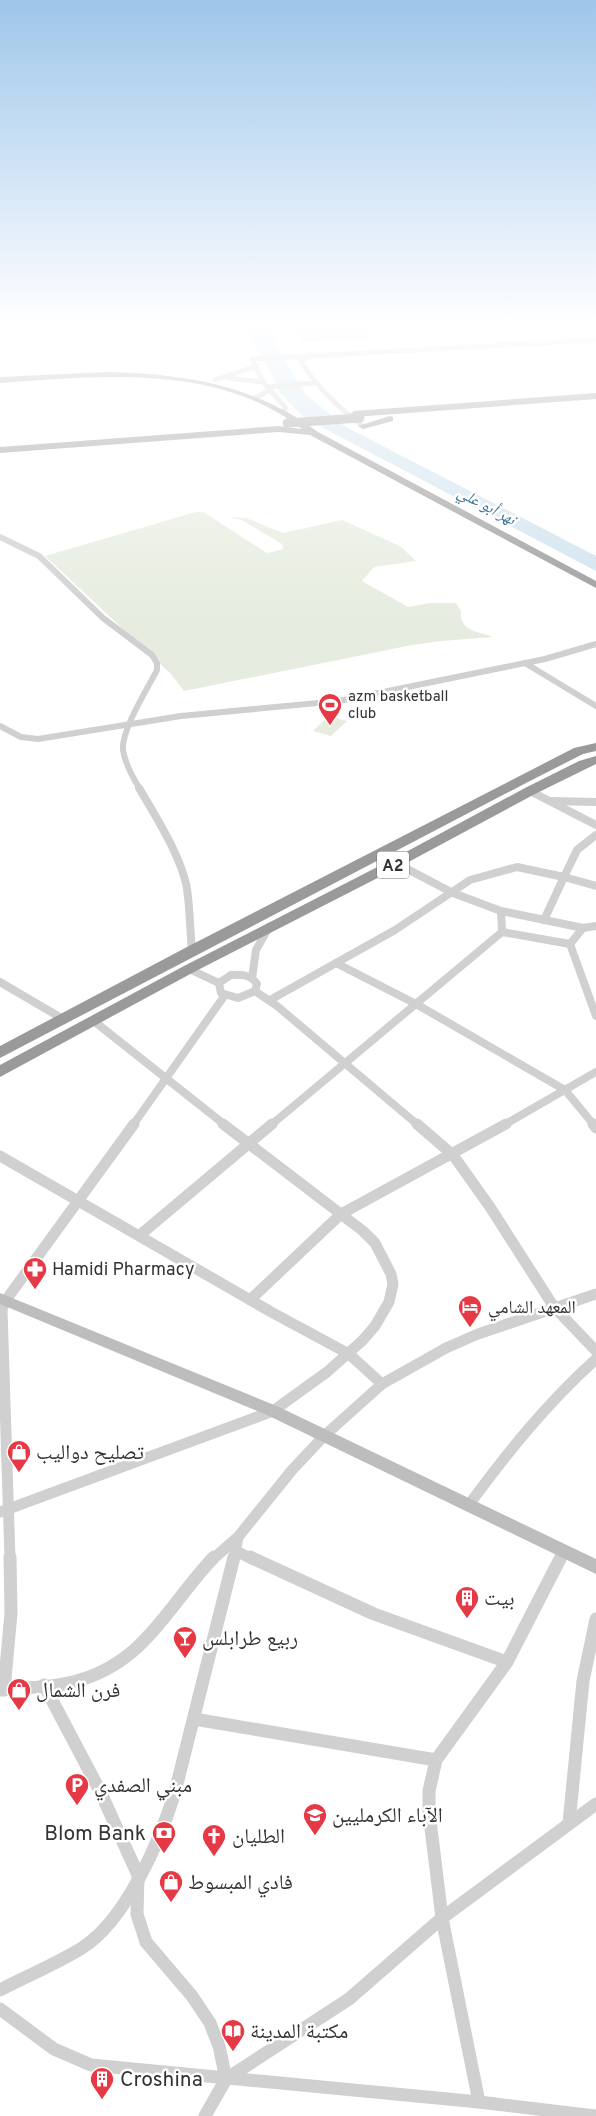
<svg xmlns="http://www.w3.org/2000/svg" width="596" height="2116" font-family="Overpass,'Noto Naskh Arabic',sans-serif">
<rect width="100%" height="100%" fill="#fff"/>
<!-- green -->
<g fill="#e6ecdf">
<path d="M196 512H203L267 553 283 549 282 544 242 520 229 517 246 518 283 533 342 520 400 546 416 561 374 567 362 581 408 607 430 603H456L461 611C458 631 480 632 493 637L441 641 412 645 184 691 171 674 45 556Z"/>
<polygon points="329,716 347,721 331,736 313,731"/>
</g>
<!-- water -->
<g fill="#cfe2ee">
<polygon points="241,326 269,326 283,358 305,394 346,427 596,556 596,571 310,421 295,409 279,391 269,368"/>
<polygon points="362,326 369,339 303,342 296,327"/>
</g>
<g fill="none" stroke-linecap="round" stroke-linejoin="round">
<!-- street-far4 -->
<g stroke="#d0d0d0" stroke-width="5">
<path d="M309 355 301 362C318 388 338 408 363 426"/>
<polyline points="228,378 263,382"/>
<polyline points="215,380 254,367"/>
<polyline points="267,387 314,383"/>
<polyline points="255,398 270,390"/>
<polyline points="285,412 285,407 263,382 252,359 596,340"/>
</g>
<!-- street-far3 -->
<g stroke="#d0d0d0" stroke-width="6">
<path d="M0 537 39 556 103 618 152 655 157 663V670C148 688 121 730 123 750 125 763 133 778 140 789"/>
<polyline points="525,663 596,706"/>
<polyline points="0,726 21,737 38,739 181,716 339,701 545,659 596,644"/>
</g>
<!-- street-far2 -->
<g stroke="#d0d0d0" stroke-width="8">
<path d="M139 788C155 815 182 858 187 889 190 909 190 930 192 950"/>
<polyline points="530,791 596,825"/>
<polyline points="551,801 596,802"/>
<polyline points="596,835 577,850 564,877 596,886"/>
<polyline points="396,863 453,893 501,911 583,928 596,926"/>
<polyline points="502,932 570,944"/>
<polyline points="570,944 596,1016"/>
<polyline points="570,944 583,928"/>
<polyline points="336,963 416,1004 565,1090 594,1125"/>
<polyline points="189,969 219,983"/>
<path d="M231 975C242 974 251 975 257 984L255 991 238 998 221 993 219 983Z"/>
<polyline points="252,978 256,950 269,927"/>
<polyline points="0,982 63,1019"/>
<polyline points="255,991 277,1006 418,1125"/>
<polyline points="270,1000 395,930 470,880 517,867 564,877 544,920"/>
<polyline points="95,1022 225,1125"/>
<polyline points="133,1125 225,995"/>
<polyline points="271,1125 502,932 501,911"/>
<polyline points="504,1125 596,1072"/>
</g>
<!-- street-far1 -->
<g stroke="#d0d0d0" stroke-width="11">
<polyline points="417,1124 453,1155 490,1207 554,1307 596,1351"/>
<polyline points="593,1124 596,1128"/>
<polyline points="0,1156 273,1313 349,1354 382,1384"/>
<polyline points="140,1235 272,1124"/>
<polyline points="250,1300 341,1214 506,1124"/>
<path d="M468 1506C507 1453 547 1403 596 1359"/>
<polyline points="0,1512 273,1411 327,1372 362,1341 375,1326 389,1302 393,1284 391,1274 375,1243 363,1231 223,1124"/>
<polyline points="236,1551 252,1559"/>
<polyline points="10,1559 2,1309 6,1300 134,1124"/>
<polyline points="213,1559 238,1537 292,1470 324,1436 382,1384 446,1348 478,1334 596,1294"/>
<polyline points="234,1559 238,1537"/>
<polyline points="560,1559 563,1553"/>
</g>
<!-- street -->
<g stroke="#d0d0d0" stroke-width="13">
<polyline points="250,1557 374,1614 507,1662"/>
<polyline points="44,1685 100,1791 138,1875 137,1914 146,1942 192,1996 210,2023 219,2046 226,2079"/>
<path d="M0 1690C26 1687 56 1688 80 1680 147 1660 169 1604 214 1557"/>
<polyline points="4,1690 11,1613 10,1557"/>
<polyline points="194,1719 436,1760"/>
<polyline points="569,1823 583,1681 596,1619"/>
<path d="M0 1990C27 1976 56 1964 82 1948 126 1920 160 1841 175 1792L234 1557"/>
<polyline points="0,2009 54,2049 91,2065 479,2102 596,2116"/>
<polyline points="479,2102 442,1918 429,1812 429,1791 436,1760 507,1662 561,1557"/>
<polyline points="205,2116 226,2079 349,1999 442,1918 596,1804"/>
</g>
<!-- secondary -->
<polygon fill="#bdbdbd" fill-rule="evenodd" points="0,1293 279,1407 596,1559 596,1574 267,1415 0,1304"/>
<!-- highway -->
<g fill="#9a9a9a" fill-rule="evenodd">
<path d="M108 372C186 374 255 385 318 432L596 581V588L310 435 278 432 0 453V447L278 426 302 429C218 363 99 376 0 383V377Z"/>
<polygon points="596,393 596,399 354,417 350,414 354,411"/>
<polygon points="390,416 393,417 393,421 363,429 358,426"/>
<polygon points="596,743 596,751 583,754 526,783 0,1058 0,1046 187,947 574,748"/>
<polygon points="596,756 596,764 535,794 401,866 194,972 0,1077 0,1065 184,966 391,860 525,788 579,761"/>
</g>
<!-- highway-bridge -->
<polyline stroke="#9a9a9a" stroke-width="9" points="287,423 360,418"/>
</g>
<!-- sky -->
<linearGradient id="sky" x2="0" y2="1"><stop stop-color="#9ec6ea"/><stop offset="0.52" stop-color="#fff"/><stop offset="1" stop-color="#fff" stop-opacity="0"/></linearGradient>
<rect width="596" height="622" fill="url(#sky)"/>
<!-- icons -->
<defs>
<g id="stadium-pin" transform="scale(1.25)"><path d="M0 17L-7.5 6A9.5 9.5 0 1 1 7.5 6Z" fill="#e63946" stroke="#fff"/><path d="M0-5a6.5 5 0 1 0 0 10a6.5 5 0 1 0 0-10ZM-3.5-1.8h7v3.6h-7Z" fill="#fff"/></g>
<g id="pharmacy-pin" transform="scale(1.25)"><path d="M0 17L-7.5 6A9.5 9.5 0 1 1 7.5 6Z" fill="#e63946" stroke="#fff"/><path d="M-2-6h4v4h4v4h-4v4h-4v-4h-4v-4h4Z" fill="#fff"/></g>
<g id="hotel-pin" transform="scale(1.25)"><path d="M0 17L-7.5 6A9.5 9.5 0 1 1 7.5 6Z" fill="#e63946" stroke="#fff"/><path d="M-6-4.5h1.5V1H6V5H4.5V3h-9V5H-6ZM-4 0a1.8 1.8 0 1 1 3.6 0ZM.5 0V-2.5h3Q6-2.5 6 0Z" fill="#fff"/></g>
<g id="shop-pin" transform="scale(1.25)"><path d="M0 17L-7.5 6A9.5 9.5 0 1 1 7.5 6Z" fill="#e63946" stroke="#fff"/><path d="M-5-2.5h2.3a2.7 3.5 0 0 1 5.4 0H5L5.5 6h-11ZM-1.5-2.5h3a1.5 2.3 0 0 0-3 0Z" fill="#fff"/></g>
<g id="building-pin" transform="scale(1.25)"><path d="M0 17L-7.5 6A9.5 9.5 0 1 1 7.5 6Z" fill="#e63946" stroke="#fff"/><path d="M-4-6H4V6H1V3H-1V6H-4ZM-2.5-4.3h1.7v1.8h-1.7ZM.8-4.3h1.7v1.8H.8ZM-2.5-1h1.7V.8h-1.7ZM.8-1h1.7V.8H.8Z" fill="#fff"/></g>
<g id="bar-pin" transform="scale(1.25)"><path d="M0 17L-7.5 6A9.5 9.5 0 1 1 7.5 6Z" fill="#e63946" stroke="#fff"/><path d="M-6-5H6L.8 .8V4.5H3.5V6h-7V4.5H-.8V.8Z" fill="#fff"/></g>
<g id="parking-pin" transform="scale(1.25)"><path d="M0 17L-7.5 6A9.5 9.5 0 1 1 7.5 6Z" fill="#e63946" stroke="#fff"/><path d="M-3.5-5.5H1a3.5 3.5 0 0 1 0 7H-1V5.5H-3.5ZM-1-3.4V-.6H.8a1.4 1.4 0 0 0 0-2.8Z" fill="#fff"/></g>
<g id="school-pin" transform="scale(1.25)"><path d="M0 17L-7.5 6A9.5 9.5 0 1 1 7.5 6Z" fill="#e63946" stroke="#fff"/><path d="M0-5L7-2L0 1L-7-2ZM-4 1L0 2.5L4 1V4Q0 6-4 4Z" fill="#fff"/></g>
<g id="bank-pin" transform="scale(1.25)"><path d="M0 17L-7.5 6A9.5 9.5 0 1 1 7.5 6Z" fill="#e63946" stroke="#fff"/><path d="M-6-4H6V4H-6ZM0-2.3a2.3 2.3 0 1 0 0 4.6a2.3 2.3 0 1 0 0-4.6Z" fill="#fff"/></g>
<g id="church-pin" transform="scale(1.25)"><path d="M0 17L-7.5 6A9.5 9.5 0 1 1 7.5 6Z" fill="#e63946" stroke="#fff"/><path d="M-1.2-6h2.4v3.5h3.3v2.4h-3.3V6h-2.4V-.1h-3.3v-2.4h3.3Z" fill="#fff"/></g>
<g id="library-pin" transform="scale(1.25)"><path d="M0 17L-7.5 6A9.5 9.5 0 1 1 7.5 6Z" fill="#e63946" stroke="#fff"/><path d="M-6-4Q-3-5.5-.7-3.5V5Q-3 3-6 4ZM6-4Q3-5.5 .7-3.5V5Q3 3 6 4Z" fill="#fff"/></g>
</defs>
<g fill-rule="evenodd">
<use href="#stadium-pin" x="330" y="705"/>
<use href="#pharmacy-pin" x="35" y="1269"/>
<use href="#hotel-pin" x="470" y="1307"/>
<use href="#shop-pin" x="19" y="1452"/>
<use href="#building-pin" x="467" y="1598"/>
<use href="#bar-pin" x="185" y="1638"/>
<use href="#shop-pin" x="19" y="1690"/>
<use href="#parking-pin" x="77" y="1785"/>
<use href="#school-pin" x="315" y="1815"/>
<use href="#bank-pin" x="164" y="1833"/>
<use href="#church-pin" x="214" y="1836"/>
<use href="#shop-pin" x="171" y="1882"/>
<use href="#library-pin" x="233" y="2031"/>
<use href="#building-pin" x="102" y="2079"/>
</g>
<g text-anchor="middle" stroke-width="5" stroke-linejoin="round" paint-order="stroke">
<!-- far-poi labels -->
<g font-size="15" fill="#333" stroke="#fff" text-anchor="start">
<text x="348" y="701">azm basketball<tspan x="348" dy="17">club</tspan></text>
</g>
<!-- far-water labels -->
<g font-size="16" font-style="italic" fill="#3f7597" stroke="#fff">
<text transform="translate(487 505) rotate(28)" y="6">نهر أبو علي</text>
</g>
<!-- shield labels -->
<rect fill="#fff" stroke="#707070" stroke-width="1" x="377" y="851.5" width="32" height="27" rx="4"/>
<g font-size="16" font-weight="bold" fill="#333">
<text x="393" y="871">A2</text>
</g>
<!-- poi labels -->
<g font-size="18" fill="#333" stroke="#fff" text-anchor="start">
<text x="52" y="1275">Hamidi Pharmacy</text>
<text x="488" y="1313">المعهد الشامي</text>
</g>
<!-- near-poi labels -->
<g font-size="21" fill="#333" stroke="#fff" text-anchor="start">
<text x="36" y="1459">تصليح دواليب</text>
<text x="484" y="1605">بيت</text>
<text x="202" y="1645">ربيع طرابلس</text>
<text x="36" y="1697">فرن الشمال</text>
<text x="94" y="1792">مبني الصفدي</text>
<text x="332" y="1822">الآباء الكرمليين</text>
<text x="146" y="1840" text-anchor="end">Blom Bank</text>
<text x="232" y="1843">الطليان</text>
<text x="188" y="1889">فادي المبسوط</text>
<text x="250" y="2038">مكتبة المدينة</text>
<text x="120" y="2086">Croshina</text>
</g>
</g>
</svg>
